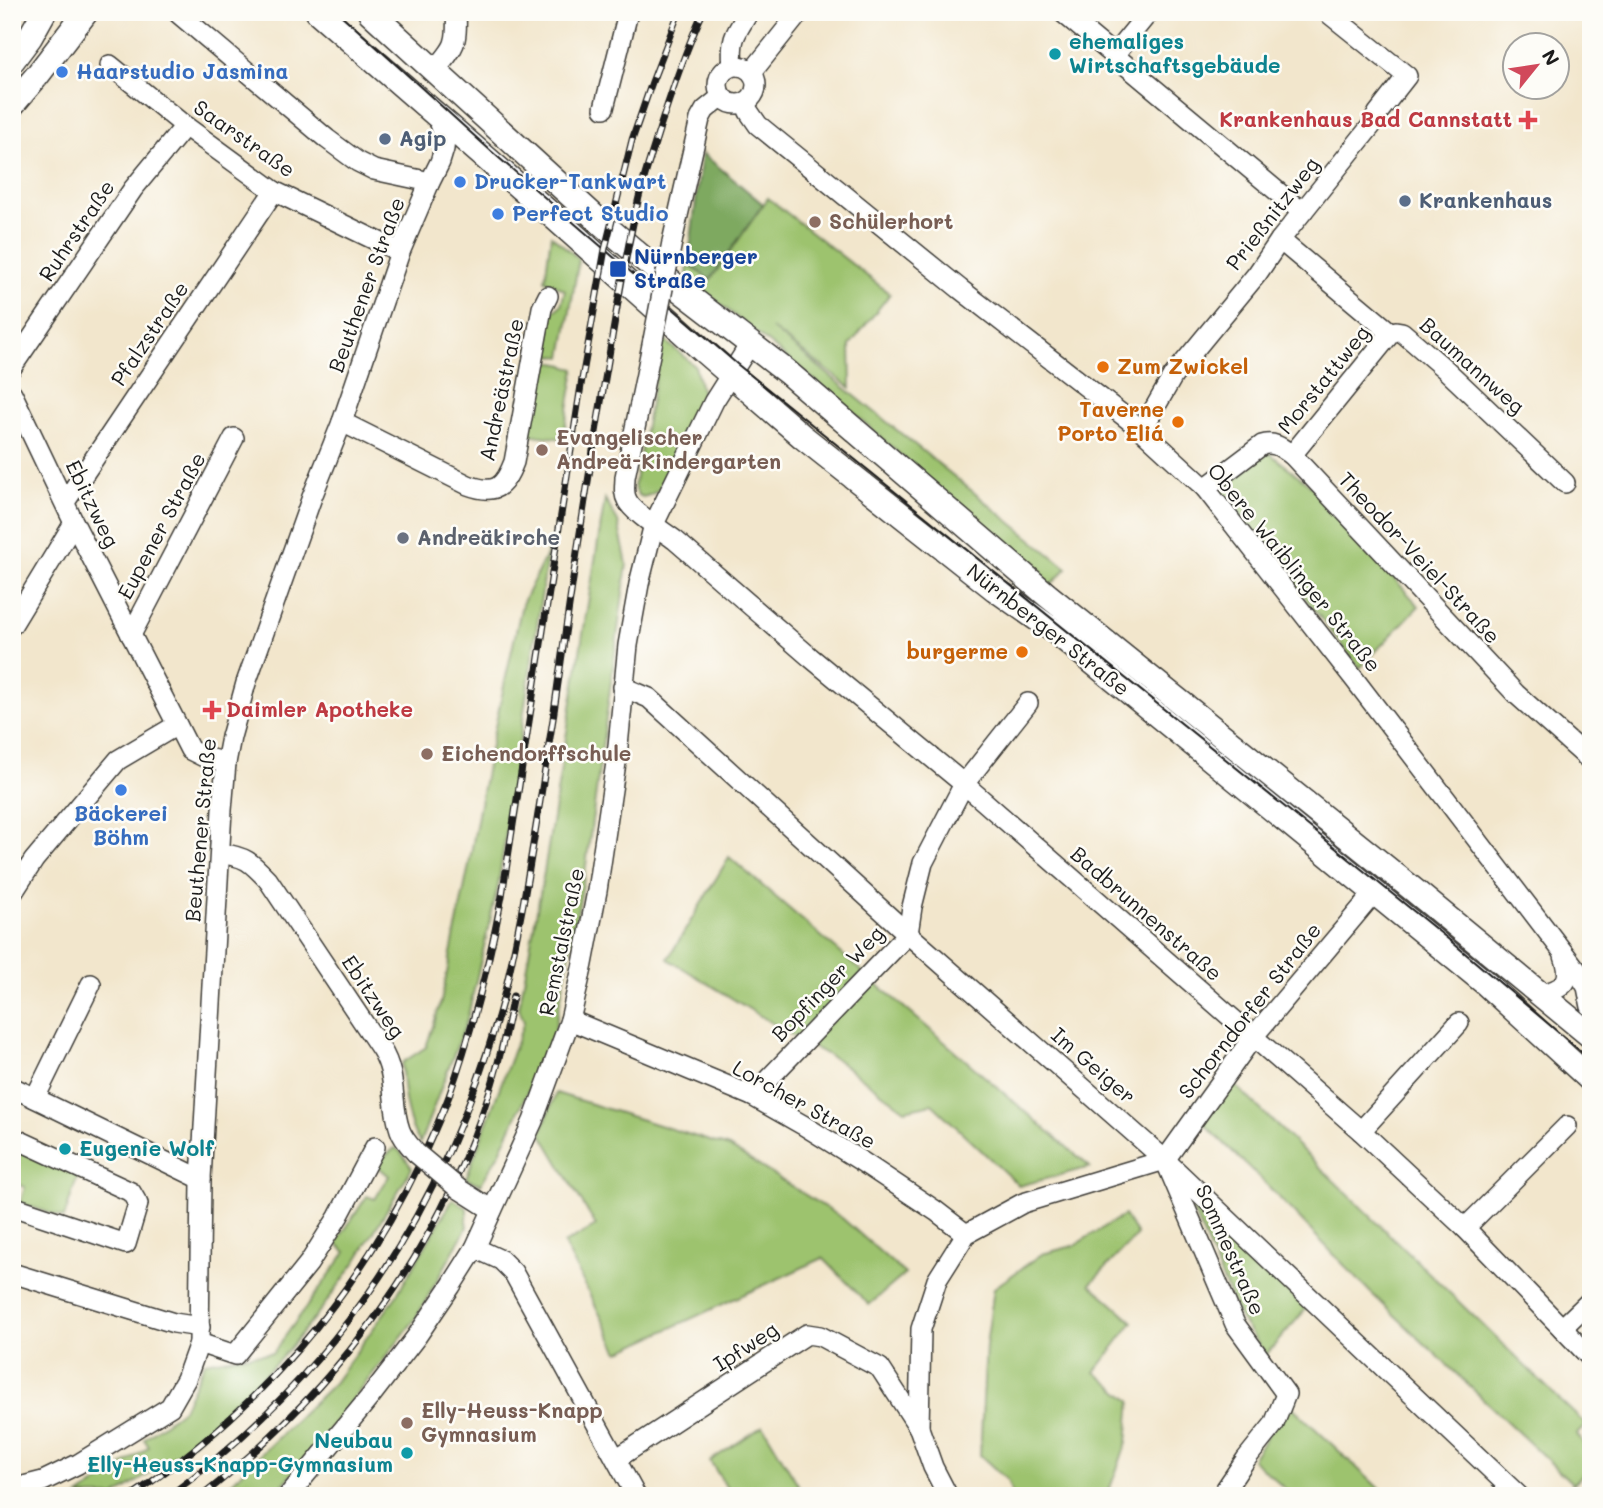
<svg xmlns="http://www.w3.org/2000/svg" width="1603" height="1508" font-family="Mali,sans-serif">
<rect width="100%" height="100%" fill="#fdfcf7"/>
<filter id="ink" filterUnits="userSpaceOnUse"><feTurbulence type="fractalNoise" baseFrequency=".0143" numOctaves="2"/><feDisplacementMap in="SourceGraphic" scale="14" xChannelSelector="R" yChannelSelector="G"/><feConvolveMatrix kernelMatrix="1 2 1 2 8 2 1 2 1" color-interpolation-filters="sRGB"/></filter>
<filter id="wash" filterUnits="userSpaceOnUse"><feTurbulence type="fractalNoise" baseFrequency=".00686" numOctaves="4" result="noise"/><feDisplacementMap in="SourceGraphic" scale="28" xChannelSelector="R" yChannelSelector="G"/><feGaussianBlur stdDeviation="1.57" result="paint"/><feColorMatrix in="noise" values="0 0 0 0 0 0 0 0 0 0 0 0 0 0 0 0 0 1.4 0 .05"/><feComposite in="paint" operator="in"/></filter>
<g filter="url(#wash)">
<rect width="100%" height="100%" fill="#f2e6cc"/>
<!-- green -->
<g fill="#9dc36e" stroke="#5c7045" stroke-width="2">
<polygon points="768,198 890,294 850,345 851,388 771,328 1067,568 1048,588 845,405 687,277 688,264 710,280"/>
<polygon points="551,235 579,259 562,357 539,354 545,319 561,305 565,290 545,280"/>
<path d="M663 339 695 366 702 393 661 486C656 493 651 495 643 497L638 495 634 486Z"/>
<polygon points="538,360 565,365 566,367 575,369 563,439 526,434"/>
<polygon points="1268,452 1309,484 1419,606 1360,668 1220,489"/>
<polygon points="605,499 618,522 627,564 585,873 554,1034 500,1152 481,1184 466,1179 524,1022 519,1008 544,872"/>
<path d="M548 551 498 886 467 1020 420 1143C406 1123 402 1087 402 1063L426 1047 441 1002 468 870 489 754 522 604Z"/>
<polygon points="729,857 1090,1167 1019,1186 932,1104 905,1110 837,1060 793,1036 668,959"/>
<polygon points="1232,1082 1586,1425 1577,1434 1591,1454 1591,1466 1573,1484 1369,1291 1266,1184 1202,1122"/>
<polygon points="556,1093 729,1147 842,1218 905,1274 869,1305 823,1258 619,1352 564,1244 596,1226 541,1133"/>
<polygon points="18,1146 79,1172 64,1218 20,1203 25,1187 12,1183 12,1166"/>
<polygon points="395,1148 400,1151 412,1168 357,1260 323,1307 282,1357 209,1429 154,1471 115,1496 79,1496 149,1447 144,1439 183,1409 205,1362 240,1356 273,1353 346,1252 336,1243 367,1196 375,1199 389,1176 375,1164"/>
<polygon points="1182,1186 1306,1309 1266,1355 1239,1317"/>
<polygon points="453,1199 467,1208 467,1227 416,1318 319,1443 273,1496 214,1496 228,1486 334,1383 395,1298"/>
<polygon points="1124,1215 1137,1235 1090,1284 1133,1322 1095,1372 1131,1401 1127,1442 1107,1496 1013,1496 1007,1480 980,1455 986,1345 994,1288 1042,1254 1073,1246"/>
<polygon points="1288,1403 1387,1496 1293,1496 1252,1459"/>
<polygon points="763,1426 805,1496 732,1496 710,1461"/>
</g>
<!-- forest -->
<polygon fill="#7ea961" stroke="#4d623e" stroke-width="2" points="702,153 763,204 710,280 688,263"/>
</g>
<g filter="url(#ink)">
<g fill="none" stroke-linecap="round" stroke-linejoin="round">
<!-- minor casing -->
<g stroke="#3c3a36" stroke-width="22">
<g id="minor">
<polyline points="1062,12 1296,207 1303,211"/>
<polyline points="179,14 327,139 358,162 374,170 421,180 429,184"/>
<polyline points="1114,55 1149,12"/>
<polyline points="110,65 185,126 274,191 400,252"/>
<circle cx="737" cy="85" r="19"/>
<path d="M733 66C730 39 735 34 749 12"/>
<path d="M435 70C455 47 458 44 456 12"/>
<polyline points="752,72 800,12"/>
<polyline points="745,103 749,112 758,125 960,289 1142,430 1205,488 1355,680 1576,969 1587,987 1591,1007"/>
<polyline points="604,108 628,13 626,12"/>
<polyline points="1280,240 1391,333 1396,331 1402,332 1446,370 1565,483"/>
<polyline points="672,242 700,119 705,110 721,97"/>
<path d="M653 340 625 477C625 485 623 493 627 500 632 512 663 531 675 540L810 657 964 784 1361 1131 1465 1228 1591 1358"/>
<polyline points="12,367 133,189 185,126"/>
<polyline points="12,393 74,523 190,750 204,757 226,763"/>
<path d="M342 422 468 485C495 495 504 488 514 462L542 308 548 296"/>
<polyline points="1142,430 1173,376 1257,274 1280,240 1371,126 1378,113 1407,76 1327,12"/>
<polyline points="1292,455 1391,333"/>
<path d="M1205 488 1262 445C1274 441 1282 448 1292 455L1516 694 1591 761"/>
<polyline points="65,502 274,191"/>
<polyline points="12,625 74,523"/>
<polyline points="131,635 234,438"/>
<polyline points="623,687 649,698 908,934 1165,1160 1519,1496"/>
<path d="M220 853C246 857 250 861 268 880L381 1049C398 1076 390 1102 400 1130 403 1139 410 1146 416 1153"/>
<polyline points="12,894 34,860 118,760 177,725"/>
<path d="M1540 994C1565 989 1573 981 1564 956"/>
<polyline points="570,1020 752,1096 803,1125 861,1161 936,1211 966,1234"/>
<polyline points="12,1087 201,1179"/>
<polyline points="752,1096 908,934 912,907 923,863 964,784 1028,703"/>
<polyline points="35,1098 91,984"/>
<polyline points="1361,1131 1459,1023"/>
<polyline points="12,1137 131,1192 138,1204 126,1244 12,1206"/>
<polyline points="1165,1160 1253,1037 1374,893"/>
<polyline points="1168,1167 1235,1324 1286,1394 1274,1424 1246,1459 1221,1496"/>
<polyline points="459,1189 492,1210"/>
<polyline points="1465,1228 1567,1126"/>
<polyline points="475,1248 501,1260 513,1272 636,1496"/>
<polyline points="12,1273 174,1323 200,1327"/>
<polyline points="1562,1328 1591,1300"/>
<polyline points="199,1343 235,1355 309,1263 338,1217 375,1147"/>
<polyline points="919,1428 921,1329 937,1280 966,1234 1023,1203 1165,1160"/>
<polyline points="616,1459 807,1334 820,1336 880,1368 919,1428 933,1467 948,1496"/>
<polyline points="12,1489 43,1481 78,1464 170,1407 186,1379 199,1343 201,1179 222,810 226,763 231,737 246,683 312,497 342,422 400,252 429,184 440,162 444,149 445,140 438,117"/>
<polyline points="288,1496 370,1397 417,1336 451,1286 475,1248 533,1121 570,1020 583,964 597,891 617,756 628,645 639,584 654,524 714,401 750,344"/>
</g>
</g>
<!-- major casing -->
<g stroke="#3c3a36" stroke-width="27">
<g id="major">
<polyline points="318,12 555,218 706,353 803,437 995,589 1056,632 1484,982 1591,1080"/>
<polyline points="370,12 599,221 679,289 787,372 1047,595 1415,891 1591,1036"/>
<polyline points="12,61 30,37 44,12"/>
<polyline points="12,105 36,77 86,12"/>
</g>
</g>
<!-- minor -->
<use href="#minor" stroke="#fff" stroke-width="19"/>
<!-- major -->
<use href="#major" stroke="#fff" stroke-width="24"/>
<!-- tram -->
<g stroke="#1c1c1c" stroke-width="2">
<polyline points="338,12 491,151 737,364 1453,943 1591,1060"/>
<polyline points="12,18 16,12"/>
</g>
<!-- rail casing -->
<g stroke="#1c1c1c" stroke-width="7">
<g id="rail">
<path d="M131 1496C257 1412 357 1296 422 1159 431 1138 441 1117 449 1096 472 1031 489 964 502 896L582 379 605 249 632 140 652 82 679 12"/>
<path d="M169 1496C341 1369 447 1205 503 999 511 968 517 936 523 904 534 842 543 781 553 719 569 603 586 488 606 373 616 314 625 255 639 197 645 173 653 150 660 127 673 88 686 49 703 12"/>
<path d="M202 1496C340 1386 439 1253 492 1084 501 1055 507 1025 513 996"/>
</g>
</g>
<!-- rail -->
<use href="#rail" stroke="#fdfcf7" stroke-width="4.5" stroke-dasharray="13" stroke-linecap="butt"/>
<!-- minor-bridge casing -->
<g stroke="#3c3a36" stroke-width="22" stroke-linecap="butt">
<g id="minor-bridge">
<polyline points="653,340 672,242"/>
<polyline points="416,1153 459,1189"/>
</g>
</g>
<!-- minor-bridge -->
<use href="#minor-bridge" stroke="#fff" stroke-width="19"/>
</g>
</g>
<!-- markers -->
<g fill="#0f9aa8" stroke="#fdfcf7" stroke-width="2.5">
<circle cx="1055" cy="54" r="7"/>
<circle cx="65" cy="1149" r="7"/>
<circle cx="407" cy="1453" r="7"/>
</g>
<g fill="#3f7fe0" stroke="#fdfcf7" stroke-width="2.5">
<circle cx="62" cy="72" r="7"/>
<circle cx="460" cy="182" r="7"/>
<circle cx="498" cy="214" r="7"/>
<circle cx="121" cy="790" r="7"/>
</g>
<g fill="#e0444e" stroke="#fdfcf7" stroke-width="2.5">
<path d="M1524.5 109.5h7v7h7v7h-7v7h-7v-7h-7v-7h7z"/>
<path d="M208.5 699.5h7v7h7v7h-7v7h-7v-7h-7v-7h7z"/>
</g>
<g fill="#5c6f8a" stroke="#fdfcf7" stroke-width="2.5">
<circle cx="385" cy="139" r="7"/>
<circle cx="1405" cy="201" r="7"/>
</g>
<g fill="#8d6e63" stroke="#fdfcf7" stroke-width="2.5">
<circle cx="815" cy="222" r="7"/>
<circle cx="542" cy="450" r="7"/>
<circle cx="427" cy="754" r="7"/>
<circle cx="407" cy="1423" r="7"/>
</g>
<rect fill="#1a4fb4" stroke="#fdfcf7" stroke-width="2.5" x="609" y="260" width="18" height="18" rx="3.5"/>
<g fill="#e8710a" stroke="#fdfcf7" stroke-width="2.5">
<circle cx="1103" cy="367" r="7"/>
<circle cx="1178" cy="422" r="7"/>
<circle cx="1022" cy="652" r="7"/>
</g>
<circle fill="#6b7280" stroke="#fdfcf7" stroke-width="2.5" cx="403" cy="538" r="7"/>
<g text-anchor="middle" stroke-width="5" stroke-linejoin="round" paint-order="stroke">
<!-- culture labels -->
<g font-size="21" font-weight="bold" fill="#0d838f" stroke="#fdfcf7" text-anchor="start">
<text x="1069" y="49">ehemaliges<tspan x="1069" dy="24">Wirtschaftsgebäude</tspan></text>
<text x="79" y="1156">Eugenie Wolf</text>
<text x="393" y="1448" text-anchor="end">Neubau<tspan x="393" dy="24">Elly-Heuss-Knapp-Gymnasium</tspan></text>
</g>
<!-- shop labels -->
<g font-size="21" font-weight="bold" fill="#366cbe" stroke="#fdfcf7" text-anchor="start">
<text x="76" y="79">Haarstudio Jasmina</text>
<text x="474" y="189">Drucker-Tankwart</text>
<text x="512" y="221">Perfect Studio</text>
<text x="121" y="821" text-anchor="middle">Bäckerei<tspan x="121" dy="24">Böhm</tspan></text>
</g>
<!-- health labels -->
<g font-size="21" font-weight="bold" fill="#be3a42" stroke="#fdfcf7" text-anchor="end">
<text x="1512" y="127">Krankenhaus Bad Cannstatt</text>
<text x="226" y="717" text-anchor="start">Daimler Apotheke</text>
</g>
<!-- street labels -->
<g font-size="21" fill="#1c1c1c" stroke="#fdfcf7">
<text transform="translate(244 139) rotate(35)" y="7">Saarstraße</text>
<text transform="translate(1273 214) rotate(-52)" y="7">Prießnitzweg</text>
<text transform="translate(77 231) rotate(-56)" y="7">Ruhrstraße</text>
<text transform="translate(367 285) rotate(-70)" y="7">Beuthener Straße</text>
<text transform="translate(150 334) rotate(-56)" y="7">Pfalzstraße</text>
<text transform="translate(1472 366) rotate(42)" y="7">Baumannweg</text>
<text transform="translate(1324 380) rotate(-51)" y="7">Morstattweg</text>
<text transform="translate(502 390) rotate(-78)" y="7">Andreästraße</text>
<text transform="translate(92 504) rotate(64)" y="7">Ebitzweg</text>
<text transform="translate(162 526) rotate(-62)" y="7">Eupener Straße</text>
<text transform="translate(1419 558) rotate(47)" y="7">Theodor-Veiel-Straße</text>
<text transform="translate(1294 568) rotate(51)" y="7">Obere Waiblinger Straße</text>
<text transform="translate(1048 630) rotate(38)" y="7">Nürnberger Straße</text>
<text transform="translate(201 830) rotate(-85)" y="7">Beuthener Straße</text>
<text transform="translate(1146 914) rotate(41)" y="7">Badbrunnenstraße</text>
<text transform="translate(562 942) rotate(-78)" y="7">Remstalstraße</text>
<text transform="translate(828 984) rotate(-46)" y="7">Bopfinger Weg</text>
<text transform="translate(373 997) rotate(56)" y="7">Ebitzweg</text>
<text transform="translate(1250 1011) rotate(-52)" y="7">Schorndorfer Straße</text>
<text transform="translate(1093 1066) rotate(41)" y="7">Im Geiger</text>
<text transform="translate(804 1105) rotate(29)" y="7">Lorcher Straße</text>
<text transform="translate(1230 1250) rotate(66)" y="7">Sommestraße</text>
<text transform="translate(746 1347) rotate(-33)" y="7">Ipfweg</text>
</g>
<!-- service labels -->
<g font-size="21" font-weight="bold" fill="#4e5e75" stroke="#fdfcf7" text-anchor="start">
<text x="399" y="146">Agip</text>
<text x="1419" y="208">Krankenhaus</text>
</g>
<!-- education labels -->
<g font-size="21" font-weight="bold" fill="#785e54" stroke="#fdfcf7" text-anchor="start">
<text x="829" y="229">Schülerhort</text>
<text x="556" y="445">Evangelischer<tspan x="556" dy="24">Andreä-Kindergarten</tspan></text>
<text x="441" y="761">Eichendorffschule</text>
<text x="421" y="1418">Elly-Heuss-Knapp<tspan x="421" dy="24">Gymnasium</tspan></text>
</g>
<!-- transit labels -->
<g font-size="21" font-weight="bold" fill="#164399" stroke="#fdfcf7" text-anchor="start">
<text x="634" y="264">Nürnberger<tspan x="634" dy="24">Straße</tspan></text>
</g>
<!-- food labels -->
<g font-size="21" font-weight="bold" fill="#c56008" stroke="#fdfcf7" text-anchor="end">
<text x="1117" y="374" text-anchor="start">Zum Zwickel</text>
<text x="1164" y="417">Taverne<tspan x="1164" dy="24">Porto Eliá</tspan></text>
<text x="1008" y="659">burgerme</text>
</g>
<!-- worship labels -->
<g font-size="21" font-weight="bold" fill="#5b616d" stroke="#fdfcf7" text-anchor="start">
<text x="417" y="545">Andreäkirche</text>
</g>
</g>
<!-- margin -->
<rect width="1603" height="1508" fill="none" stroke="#fdfcf7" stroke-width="42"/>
<!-- north arrow -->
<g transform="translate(1536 66) rotate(60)"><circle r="33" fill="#fdfcf7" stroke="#a3a29f" stroke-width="2"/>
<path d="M0-5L12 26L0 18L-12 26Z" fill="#d1495b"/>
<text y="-10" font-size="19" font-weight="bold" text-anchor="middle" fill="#1c1c1c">N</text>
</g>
</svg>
